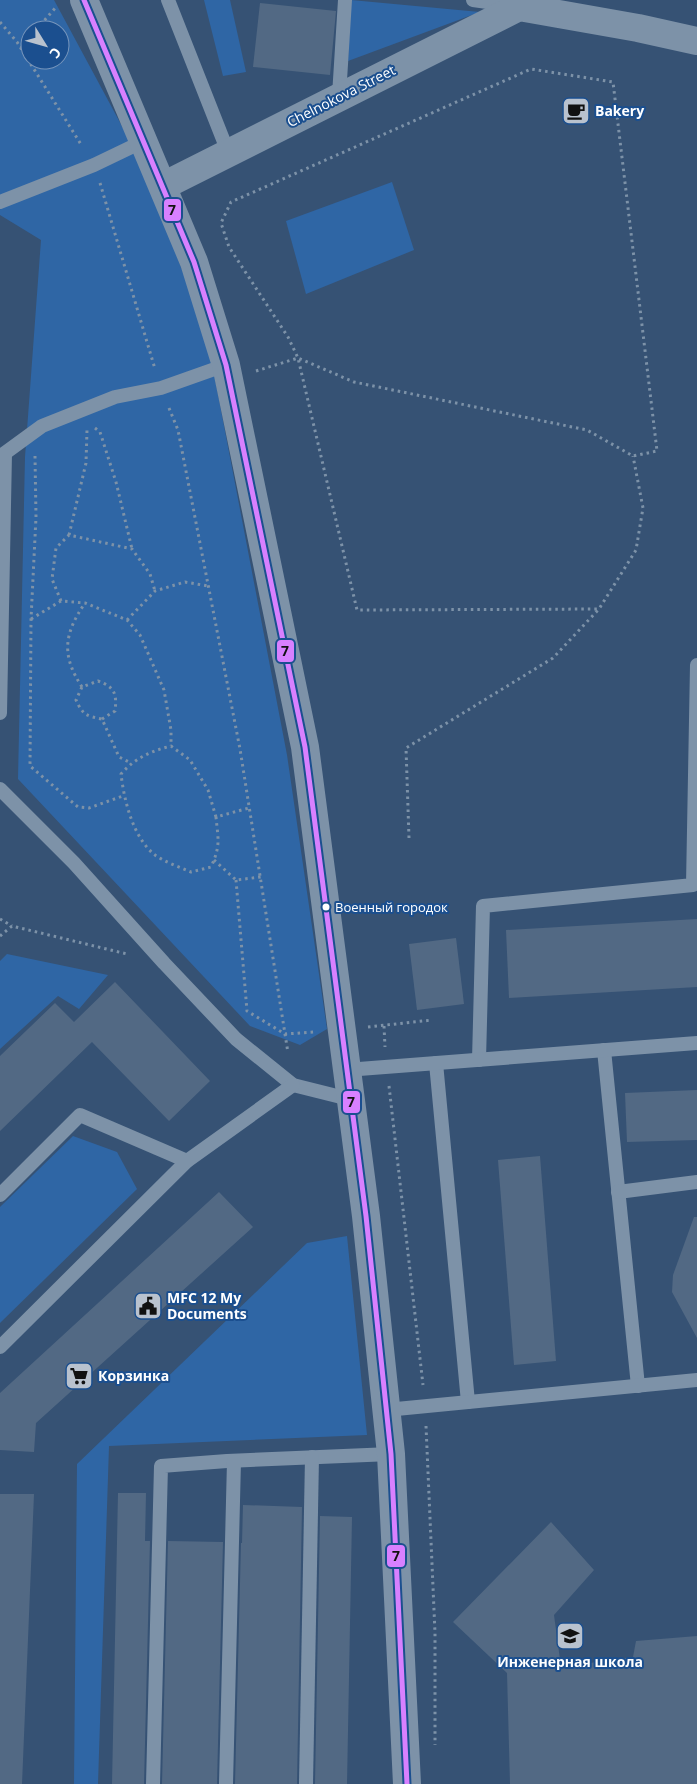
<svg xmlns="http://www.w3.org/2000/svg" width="697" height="1784" font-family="'Open Sans',sans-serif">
<rect width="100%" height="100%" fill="#365274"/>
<!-- green -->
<g fill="#2f66a5" fill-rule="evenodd">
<path d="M0 0H54L144 167 207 337 287 755 327 1029 300 1045 250 1026 18 779 25 457 41 240 0 215ZM30 30H60V60H30Z"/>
<polygon points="204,0 230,0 246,72 223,76"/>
<polygon points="351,0 480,12 348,61"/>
<polygon points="392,182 414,250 306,294 286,221"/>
<polygon points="7,954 108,975 79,1009 58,996 0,1049 0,961"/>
<polygon points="73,1136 117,1152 137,1189 0,1323 0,1207"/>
<polygon points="347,1236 367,1435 109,1446 98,1784 74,1784 77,1464 307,1243"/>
</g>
<!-- building -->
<g fill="#526984">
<polygon points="260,3 336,11 330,75 253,67"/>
<polygon points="697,919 697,987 509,998 506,930"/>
<polygon points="456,938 464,1004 417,1010 409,944"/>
<polygon points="115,982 210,1081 169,1121 92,1042 0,1131 0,1056 55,1003 74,1022"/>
<polygon points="697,1090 697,1140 627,1142 625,1093"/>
<polygon points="540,1156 556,1361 514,1365 498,1160"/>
<polygon points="219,1192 253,1227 36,1423 34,1452 0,1450 0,1393"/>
<polygon points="694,1217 697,1217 697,1338 672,1292 673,1275"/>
<polygon points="118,1493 146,1493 145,1541 150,1541 144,1784 112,1784"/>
<polygon points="0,1494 34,1494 22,1784 0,1784"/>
<polygon points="243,1505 302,1507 297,1784 235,1784 241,1543 242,1543"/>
<polygon points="320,1516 352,1517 347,1784 315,1784"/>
<polygon points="551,1522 594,1570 554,1615 561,1667 633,1657 636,1641 697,1636 697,1784 510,1784 507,1673 453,1622"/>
<polygon points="168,1541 223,1542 217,1784 162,1784"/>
</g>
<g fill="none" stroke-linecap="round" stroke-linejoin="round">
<!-- path -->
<g stroke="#7d92a8" stroke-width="3" stroke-dasharray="2.5 4" stroke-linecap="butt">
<polyline points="0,22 17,42 82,146"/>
<polyline points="36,30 57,6"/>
<polyline points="21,48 30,37"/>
<polyline points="100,183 155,369"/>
<polyline points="256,371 298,358 354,382 587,430 633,456 657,451 613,82 531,69 231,202 221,223 229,247 288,337 298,358 357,610 599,609"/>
<polyline points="169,408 178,430 240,749 288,1053"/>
<polyline points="95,428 100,432 116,482 132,549"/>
<polyline points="35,456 36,517 31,619 30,766 78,807 89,808 123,796"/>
<polyline points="69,535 86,463 87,430"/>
<polyline points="61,601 52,579 56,548 69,535 132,549 150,574 155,591"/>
<polyline points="31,619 61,601 85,603 127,620 140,635 164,690 171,730 171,746"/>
<polyline points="127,620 155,591 185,582 208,586"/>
<path d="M82 687C61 655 64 634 85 603"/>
<path d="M102 719 115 711C117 694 115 687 98 681L82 687 76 700C83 715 86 716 102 719L119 757 131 763"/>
<path d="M216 817 208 790 190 760 171 746C151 751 135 758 121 774 124 800 133 838 155 855 165 862 179 867 191 872L211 867C221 845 218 839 216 817L249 808"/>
<polyline points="409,838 406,748 553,658 599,609 636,550 643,508 633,456"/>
<polyline points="214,860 236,880 261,877"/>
<polyline points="236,880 247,1011 285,1034 314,1032"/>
<polyline points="0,919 12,926"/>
<polyline points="0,936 12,926 127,954"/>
<polyline points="384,1026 385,1047"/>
<polyline points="368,1027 432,1020"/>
<polyline points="389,1086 423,1385"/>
<polyline points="426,1426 435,1633 435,1745"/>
</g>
<!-- service -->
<g stroke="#7d92a8" stroke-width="14">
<polyline points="168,0 228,152"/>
<polyline points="473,0 515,6"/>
<polyline points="339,96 345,0"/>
<polyline points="0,202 94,165 144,141"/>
<polyline points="0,713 5,453 42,426 115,397 161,388 226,365"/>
<polyline points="0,789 74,863 164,963 236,1039 293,1085 349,1099"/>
<polyline points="604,1050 638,1386"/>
<polyline points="479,1060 483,906 693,885 697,665"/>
<polyline points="436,1063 468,1402"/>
<polyline points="346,1070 697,1043"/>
<polyline points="618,1192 697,1182"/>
<polyline points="0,1195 80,1115 187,1161"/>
<polyline points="0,1347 187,1161 293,1085"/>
<polyline points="386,1410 697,1380"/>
<polyline points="153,1784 161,1466 227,1461 391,1454"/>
<polyline points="226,1784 234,1461"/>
<polyline points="306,1784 312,1457"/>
</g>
<!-- minor -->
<g stroke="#7d92a8" stroke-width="28">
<polyline points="84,0 194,262 226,365 305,747 366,1216 391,1454 407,1784"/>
<polyline points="163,186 519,7 638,28 697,41"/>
</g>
<!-- bus-1 casing -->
<g stroke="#1b4f8f" stroke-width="9">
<polyline id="bus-1" points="84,0 194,262 226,365 305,747 366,1216 391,1454 407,1784"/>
</g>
<!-- bus-1 -->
<use href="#bus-1" stroke="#d880ff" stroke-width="5"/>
</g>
<!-- icons -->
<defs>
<g id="cafe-square" transform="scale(1.4375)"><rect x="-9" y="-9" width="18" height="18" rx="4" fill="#b9c2ce" stroke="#1b4f8f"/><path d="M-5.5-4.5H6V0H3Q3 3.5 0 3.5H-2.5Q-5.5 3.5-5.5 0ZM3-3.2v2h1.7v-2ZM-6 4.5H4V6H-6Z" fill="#111"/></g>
<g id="civic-square" transform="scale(1.4375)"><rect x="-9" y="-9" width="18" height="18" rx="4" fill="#b9c2ce" stroke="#1b4f8f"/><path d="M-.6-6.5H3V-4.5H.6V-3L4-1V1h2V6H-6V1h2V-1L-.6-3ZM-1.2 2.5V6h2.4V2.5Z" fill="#111"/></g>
<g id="supermarket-square" transform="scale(1.4375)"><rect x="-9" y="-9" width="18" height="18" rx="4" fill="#b9c2ce" stroke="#1b4f8f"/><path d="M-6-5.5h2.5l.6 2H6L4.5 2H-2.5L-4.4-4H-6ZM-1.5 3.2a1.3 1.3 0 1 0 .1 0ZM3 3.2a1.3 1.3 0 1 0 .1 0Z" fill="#111"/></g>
<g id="school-square" transform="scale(1.4375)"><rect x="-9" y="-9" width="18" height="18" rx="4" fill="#b9c2ce" stroke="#1b4f8f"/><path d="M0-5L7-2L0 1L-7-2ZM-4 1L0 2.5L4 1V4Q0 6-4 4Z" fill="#111"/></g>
</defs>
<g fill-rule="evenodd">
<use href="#cafe-square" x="576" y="111"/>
<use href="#civic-square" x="148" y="1306"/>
<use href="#supermarket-square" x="79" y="1376"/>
<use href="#school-square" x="570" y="1636"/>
</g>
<!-- markers -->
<circle fill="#fff" stroke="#1b4f8f" stroke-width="2" cx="326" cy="907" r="4.5"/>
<g text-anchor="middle" stroke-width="4" stroke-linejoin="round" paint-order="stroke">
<!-- bus labels -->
<g font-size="13" fill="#fff" stroke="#1b4f8f" text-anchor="start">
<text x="335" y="912">Военный городок</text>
</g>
<!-- street labels -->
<g font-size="14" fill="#fff" stroke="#1b4f8f">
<text transform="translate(341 96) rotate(-27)" y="5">Chelnokova Street</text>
</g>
<!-- poi labels -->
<g font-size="14" font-weight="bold" fill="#fff" stroke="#1b4f8f" text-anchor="start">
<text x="595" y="116">Bakery</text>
<text x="167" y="1303">MFC 12 My<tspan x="167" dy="16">Documents</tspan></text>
<text x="98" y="1381">Корзинка</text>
<text x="570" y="1667" text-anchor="middle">Инженерная школа</text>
</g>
</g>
<g stroke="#1b4f8f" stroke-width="2">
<rect x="163" y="198" width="19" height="24" rx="5" fill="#d880ff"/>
<rect x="276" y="639" width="19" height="24" rx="5" fill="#d880ff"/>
<rect x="342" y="1090" width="19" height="24" rx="5" fill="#d880ff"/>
<rect x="386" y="1544" width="20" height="24" rx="5" fill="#d880ff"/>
</g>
<g font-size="14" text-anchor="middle" font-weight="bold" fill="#111">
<text x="172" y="215">7</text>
<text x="285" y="656">7</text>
<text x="351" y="1107">7</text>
<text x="396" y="1561">7</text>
</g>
<!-- north arrow -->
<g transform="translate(45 45) rotate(127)"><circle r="24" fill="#1b4f8f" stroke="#7695bc"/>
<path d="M0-4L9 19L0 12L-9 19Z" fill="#b9c2ce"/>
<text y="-8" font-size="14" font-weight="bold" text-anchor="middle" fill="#ffffff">С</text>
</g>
</svg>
